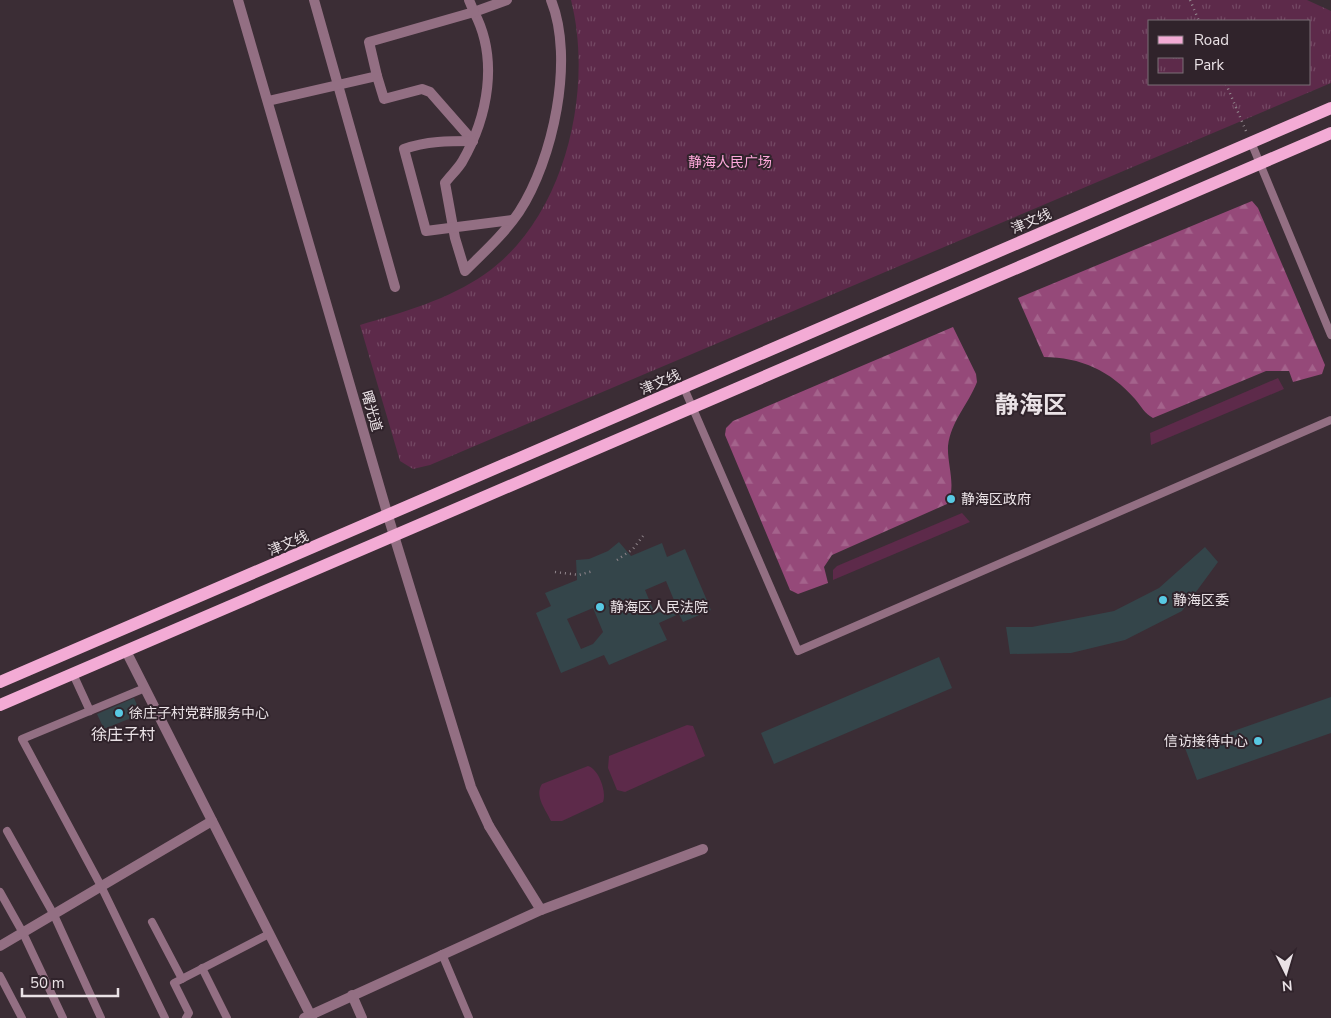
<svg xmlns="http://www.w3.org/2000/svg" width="1331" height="1018" font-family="'Nunito Sans','Noto Sans SC',sans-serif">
<defs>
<pattern id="forest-firs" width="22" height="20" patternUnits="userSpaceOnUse" patternTransform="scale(1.25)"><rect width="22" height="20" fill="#954979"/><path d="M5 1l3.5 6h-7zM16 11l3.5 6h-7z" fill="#a4638c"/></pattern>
<pattern id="park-tufts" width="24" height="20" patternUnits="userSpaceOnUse" patternTransform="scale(1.25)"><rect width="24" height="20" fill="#5d2a4a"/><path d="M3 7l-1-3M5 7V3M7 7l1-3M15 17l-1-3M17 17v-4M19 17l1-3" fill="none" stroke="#744964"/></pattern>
</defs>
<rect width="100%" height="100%" fill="#3b2d35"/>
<!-- grass -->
<g fill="#5d2a4a">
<polygon points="1278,378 1284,389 1151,445 1150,433"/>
<polygon points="962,513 970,522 833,580 833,570 837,566"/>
<polygon points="687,725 693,726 705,756 625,792 617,790 608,768 609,756"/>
<path d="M588 766C599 769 607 793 603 802L562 821H551C546 810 534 796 542 784Z"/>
</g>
<!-- forest -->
<g fill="url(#forest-firs)">
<path d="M1252 201 1258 208 1325 365 1322 374 1293 382 1289 371H1266L1153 418C1144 413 1142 407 1135 399 1111 371 1080 357 1044 357L1018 298Z"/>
<path d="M953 327 976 374 977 382C968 405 951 421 948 446 947 465 957 487 947 504L832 555 824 567 828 583 798 594 790 590 725 435 726 428 733 421Z"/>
</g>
<!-- park -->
<path fill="url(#park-tufts)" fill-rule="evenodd" d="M571 0H1307L1331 11V83L430 465 413 469 400 461 360 325C403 312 448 300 485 274 565 218 594 91 571 0ZM1150 21H1310V84H1150Z"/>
<!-- building -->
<g fill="#34454a" fill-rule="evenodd">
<path d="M619 542 631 556 662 543 667 557 685 549 711 610 683 622 679 614 659 623 667 640 609 665 604 655 561 673 536 613 551 606 545 593 577 580 576 560 589 559 608 551ZM666 581 676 605 655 614 645 590ZM593 608 603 632 593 644 581 649 567 619Z"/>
<polygon points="1205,547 1218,562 1182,611 1125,640 1071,653 1010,654 1006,627 1032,627 1114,611 1159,588"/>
<polygon points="939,657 952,688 774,764 761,733"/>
<polygon points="1331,697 1331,733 1197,780 1185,748"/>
<polygon points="134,698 141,714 104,729 97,714"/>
</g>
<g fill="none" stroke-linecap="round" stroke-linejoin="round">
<!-- path -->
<g stroke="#93888e" stroke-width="2.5" stroke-dasharray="1 4" stroke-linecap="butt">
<polyline points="1190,0 1199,21"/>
<polyline points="1226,84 1246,131"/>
<polyline points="617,560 633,549 643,536"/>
<polyline points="555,572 579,575 593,571"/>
</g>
<!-- service -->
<g stroke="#936f83" stroke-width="8">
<polyline points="1251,142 1331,335"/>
<polyline points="684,388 798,651 1331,420"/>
<polyline points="73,674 90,711"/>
<polyline points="145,688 22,739 101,886 165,1018"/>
<polyline points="7,831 54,915 101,1018"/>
<polyline points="0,892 23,933 63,1018"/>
<polyline points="152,922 182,979"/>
<polyline points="442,954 469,1018"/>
<polyline points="202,968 227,1018"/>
<polyline points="0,976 22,1018"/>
<polyline points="186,1018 189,1013 174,983 269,934"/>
</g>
<!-- minor -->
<g stroke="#936f83" stroke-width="10">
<polyline points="314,0 395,287"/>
<path d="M507 0 474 12C499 59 488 117 462 162 457 170 450 176 445 183L455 238 465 271C484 252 504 234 519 212 553 160 575 59 551 0"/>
<polyline points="377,76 384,99 422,89 430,92 473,141"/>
<polyline points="268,101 377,76 369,42 474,12 469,0"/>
<path d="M473 141C449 141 426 141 404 149L426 231 512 220"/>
<polyline points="126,651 312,1018"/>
<polyline points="489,826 541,910"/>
<polyline points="0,946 212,821"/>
<polyline points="352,995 362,1018"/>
<polyline points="304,1018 541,910 703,849"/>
</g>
<!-- tertiary -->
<polyline stroke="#936f83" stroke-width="10" points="238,0 388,516 471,787 489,826"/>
<!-- primary -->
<g stroke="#f3abd5" stroke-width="12">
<polyline points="0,682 1331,108"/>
<polyline points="0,705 1331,133"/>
</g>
</g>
<!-- markers -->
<g fill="#58c9e3" stroke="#30232b" stroke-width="2">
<circle cx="951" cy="499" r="5"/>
<circle cx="1163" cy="600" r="5"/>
<circle cx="600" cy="607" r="5"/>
<circle cx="119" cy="713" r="5"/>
<circle cx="1258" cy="741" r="5"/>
</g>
<g text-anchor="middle" stroke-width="4" stroke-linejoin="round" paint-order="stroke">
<!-- park labels -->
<g font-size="14" fill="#ffa9dc" stroke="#30232b">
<text x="730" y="167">静海人民广场</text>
</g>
<!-- street labels -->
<g font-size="14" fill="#eae2e6" stroke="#30232b">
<text transform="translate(1031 221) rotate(-23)" y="5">津文线</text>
<text transform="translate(660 382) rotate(-23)" y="5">津文线</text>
<text transform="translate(372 411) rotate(74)" y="5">曙光道</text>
<text transform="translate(288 543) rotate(-23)" y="5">津文线</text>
</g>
<!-- poi labels -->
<g font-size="14" fill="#eae2e6" stroke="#30232b" text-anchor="start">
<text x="961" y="504">静海区政府</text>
<text x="1173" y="605">静海区委</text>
<text x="610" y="612">静海区人民法院</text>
<text x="129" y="718">徐庄子村党群服务中心</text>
<text x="1248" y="746" text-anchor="end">信访接待中心</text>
</g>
<!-- quarter labels -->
<g font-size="16" fill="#eae2e6" stroke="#30232b">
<text x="123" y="740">徐庄子村</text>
</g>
<!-- town labels -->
<g font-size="24" font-weight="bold" fill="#eae2e6" stroke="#30232b">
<text x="1031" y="413">静海区</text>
</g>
</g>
<!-- legend -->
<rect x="1148" y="20" width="162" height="65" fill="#30232b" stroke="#7a6f76"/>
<rect x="1158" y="36" width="25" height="8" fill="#f3abd5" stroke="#7a6f76"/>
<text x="1194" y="45" font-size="15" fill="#eae2e6">Road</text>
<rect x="1158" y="58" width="25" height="15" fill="url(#park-tufts)" stroke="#7a6f76"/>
<text x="1194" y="70" font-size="15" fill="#eae2e6">Park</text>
<!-- north arrow -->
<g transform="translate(1286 973) rotate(175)" stroke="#30232b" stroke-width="4" paint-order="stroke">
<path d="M0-4L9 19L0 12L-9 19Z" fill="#eae2e6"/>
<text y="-8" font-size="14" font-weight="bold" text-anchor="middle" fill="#eae2e6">N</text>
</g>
<!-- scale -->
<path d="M22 988v8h96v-8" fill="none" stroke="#eae2e6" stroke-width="2.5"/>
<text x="30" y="988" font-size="15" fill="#eae2e6" stroke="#30232b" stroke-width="4" paint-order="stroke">50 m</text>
</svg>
